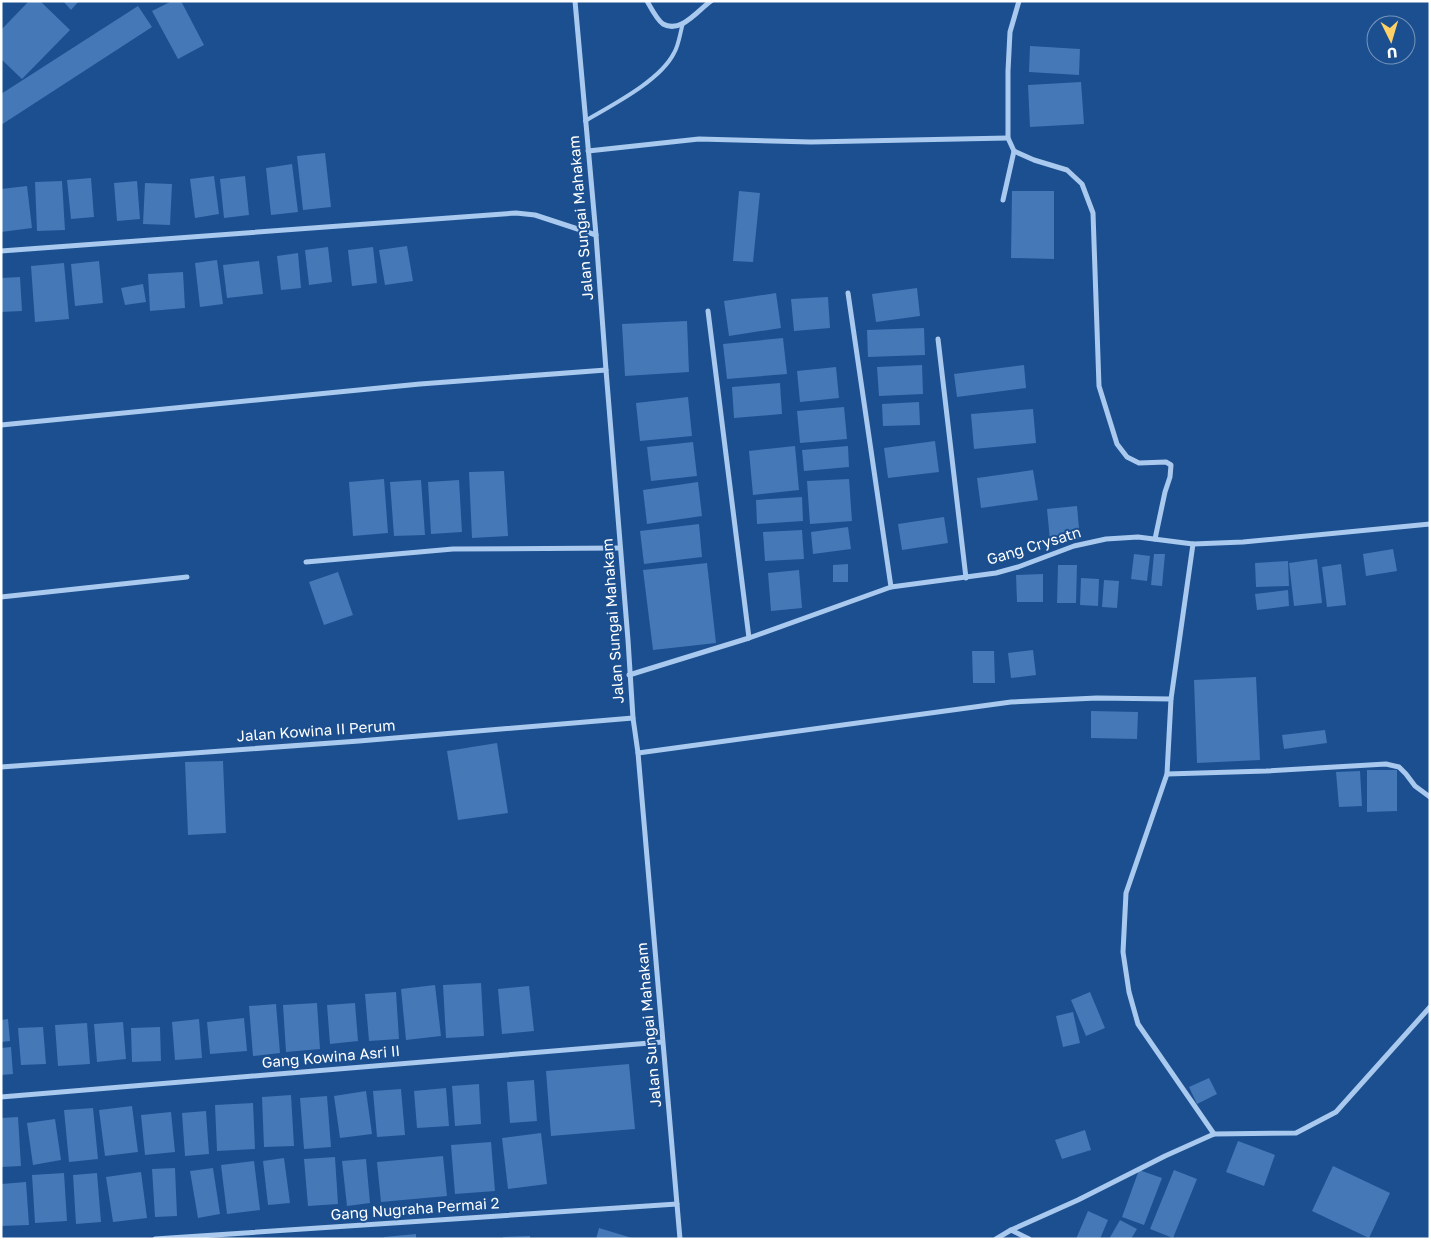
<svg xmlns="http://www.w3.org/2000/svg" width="1431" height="1240" font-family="'Golos Text',sans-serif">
<rect width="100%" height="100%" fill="#1b4f8f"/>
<!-- building -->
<g fill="#4478b7">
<polygon points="29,1 40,1 70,30 22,79 1,59 1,30"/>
<polygon points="63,1 79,1 71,10"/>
<polygon points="172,1 181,1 204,45 178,59 152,11"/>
<polygon points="138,6 152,27 1,125 1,94"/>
<polygon points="1030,46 1080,49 1079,75 1029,72"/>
<polygon points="1081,82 1084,124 1030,127 1028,85"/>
<polygon points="325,153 331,207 303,210 297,156"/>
<polygon points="292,164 298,212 271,215 266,168"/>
<polygon points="214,176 219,214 195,218 190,179"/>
<polygon points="245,176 249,215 224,218 220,179"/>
<polygon points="91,178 94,217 71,219 67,180"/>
<polygon points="62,181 65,230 37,231 35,182"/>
<polygon points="137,181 140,219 117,221 114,183"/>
<polygon points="145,183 172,184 170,225 143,224"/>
<polygon points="27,186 32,228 1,232 1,189"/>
<polygon points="739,191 760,193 753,262 733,261"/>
<polygon points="1012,191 1054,191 1054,259 1011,258"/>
<polygon points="407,246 413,281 385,285 379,250"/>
<polygon points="328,247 332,282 309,285 305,250"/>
<polygon points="373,247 377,283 352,286 348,250"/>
<polygon points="298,253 301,288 281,290 277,256"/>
<polygon points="217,260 223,304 200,307 195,263"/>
<polygon points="99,261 103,303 75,306 71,264"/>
<polygon points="259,261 263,294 227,298 223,265"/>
<polygon points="64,263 69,319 35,322 31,266"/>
<polygon points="183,272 185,308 150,311 148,274"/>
<polygon points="20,277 22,311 1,312 1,278"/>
<polygon points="143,284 146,302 125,305 121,288"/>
<polygon points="917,288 920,316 876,322 872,294"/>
<polygon points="776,293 781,328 729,336 724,301"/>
<polygon points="828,297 830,328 794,331 791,299"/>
<polygon points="687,321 689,372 625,376 622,324"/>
<polygon points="924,328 925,355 868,357 867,330"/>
<polygon points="783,338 787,374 727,379 723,344"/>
<polygon points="922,365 923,394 879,396 877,367"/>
<polygon points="1024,365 1026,388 957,397 954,374"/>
<polygon points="836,367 839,398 800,402 797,371"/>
<polygon points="780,383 782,414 734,418 732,387"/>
<polygon points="688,397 692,436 640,441 636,403"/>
<polygon points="919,402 920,425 883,426 882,404"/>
<polygon points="844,407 847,439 800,443 797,411"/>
<polygon points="1033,409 1036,443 974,449 971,414"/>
<polygon points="935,441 939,472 888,478 884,448"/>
<polygon points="693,442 697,476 651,481 647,447"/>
<polygon points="795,446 799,490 753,495 749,451"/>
<polygon points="848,446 849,467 804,471 802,450"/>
<polygon points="1033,470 1038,500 981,508 977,478"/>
<polygon points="504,471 508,536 472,538 469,472"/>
<polygon points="384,479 388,533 353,536 349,482"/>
<polygon points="849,479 852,521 810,524 807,481"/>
<polygon points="421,480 425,535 394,536 390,482"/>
<polygon points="459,480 462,532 431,534 428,482"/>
<polygon points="698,482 702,516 647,524 643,490"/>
<polygon points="802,497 803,521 757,524 756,500"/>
<polygon points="1077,506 1080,539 1050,541 1047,509"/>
<polygon points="944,517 948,543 902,550 898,524"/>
<polygon points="699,524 702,557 644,564 640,531"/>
<polygon points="848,527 851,549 813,554 811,532"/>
<polygon points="802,530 804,559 765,561 763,532"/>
<polygon points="1393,549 1397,571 1366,576 1363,554"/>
<polygon points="1134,554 1150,556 1147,581 1131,579"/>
<polygon points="1154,554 1165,554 1162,586 1151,585"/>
<polygon points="1317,559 1322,603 1294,606 1289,563"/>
<polygon points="1288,561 1289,586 1256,587 1255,563"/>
<polygon points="707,563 716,643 653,650 643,570"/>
<polygon points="848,564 848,582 833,582 833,565"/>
<polygon points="1341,564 1346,605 1327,607 1322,567"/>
<polygon points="1058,565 1077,565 1076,603 1057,603"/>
<polygon points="799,570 802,608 771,611 768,573"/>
<polygon points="338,572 353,615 324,625 309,582"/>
<polygon points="1043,574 1043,602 1017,602 1016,575"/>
<polygon points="1081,578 1099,579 1098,606 1080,605"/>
<polygon points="1104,580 1119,581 1117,608 1102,607"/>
<polygon points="1288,590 1289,606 1257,610 1255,594"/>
<polygon points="1033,650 1036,675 1011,678 1008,653"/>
<polygon points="972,651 994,651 995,683 973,683"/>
<polygon points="1256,677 1260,760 1197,763 1194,680"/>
<polygon points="1091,711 1138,712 1137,739 1091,738"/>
<polygon points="1325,730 1327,743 1284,749 1282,735"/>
<polygon points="497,743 508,813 458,820 447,751"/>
<polygon points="223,761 226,833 188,835 185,762"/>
<polygon points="1367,770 1397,770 1397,811 1367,812"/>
<polygon points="1360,771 1362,806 1339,807 1336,772"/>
<polygon points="481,983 484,1036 446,1038 443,985"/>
<polygon points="435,985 441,1036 406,1040 401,989"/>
<polygon points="529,986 534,1031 502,1034 498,989"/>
<polygon points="396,992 399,1039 369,1041 365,994"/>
<polygon points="1090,992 1105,1028 1086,1036 1071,1000"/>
<polygon points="317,1003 320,1049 286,1052 283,1005"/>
<polygon points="355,1003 358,1041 330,1044 327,1005"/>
<polygon points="276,1004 280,1053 253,1056 249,1006"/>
<polygon points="1073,1012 1080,1043 1063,1047 1056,1016"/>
<polygon points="244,1018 247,1051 210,1054 207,1022"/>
<polygon points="8,1019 10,1041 1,1042 1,1020"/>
<polygon points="199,1019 202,1058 175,1060 172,1022"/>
<polygon points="123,1022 126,1059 97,1062 94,1024"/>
<polygon points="87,1023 90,1064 58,1066 55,1025"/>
<polygon points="43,1027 46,1064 21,1065 18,1028"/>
<polygon points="160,1027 161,1061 132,1062 131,1028"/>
<polygon points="11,1047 13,1074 1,1075 1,1048"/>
<polygon points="629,1064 635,1129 551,1136 546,1071"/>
<polygon points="1209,1078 1217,1094 1197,1104 1189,1087"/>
<polygon points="534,1080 537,1121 510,1123 507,1082"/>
<polygon points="479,1084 481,1124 455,1126 452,1086"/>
<polygon points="446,1088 449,1126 417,1128 414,1091"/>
<polygon points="401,1089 405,1135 377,1137 373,1091"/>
<polygon points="366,1091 372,1134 340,1138 334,1096"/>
<polygon points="291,1095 294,1146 264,1147 262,1097"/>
<polygon points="327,1096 331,1147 304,1149 300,1098"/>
<polygon points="253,1103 255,1149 217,1151 215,1105"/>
<polygon points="132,1106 138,1152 105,1156 99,1110"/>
<polygon points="93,1108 98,1159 69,1162 64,1110"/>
<polygon points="206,1111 209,1154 185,1156 182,1113"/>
<polygon points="171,1112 175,1152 145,1155 141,1115"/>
<polygon points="18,1117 21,1166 1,1167 1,1118"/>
<polygon points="55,1119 61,1160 33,1165 27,1123"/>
<polygon points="1085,1130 1091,1150 1062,1159 1055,1140"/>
<polygon points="541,1133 547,1184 508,1189 502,1138"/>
<polygon points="1238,1141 1275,1155 1264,1186 1226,1172"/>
<polygon points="491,1142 495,1191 455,1194 451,1145"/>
<polygon points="443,1156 447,1196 381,1202 377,1162"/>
<polygon points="335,1157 338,1204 308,1206 304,1159"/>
<polygon points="284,1158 290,1203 268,1205 263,1161"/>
<polygon points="366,1159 370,1203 347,1206 342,1161"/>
<polygon points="254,1161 260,1210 227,1214 221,1165"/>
<polygon points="1333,1166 1390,1193 1369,1238 1312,1211"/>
<polygon points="175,1168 177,1216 155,1217 152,1169"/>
<polygon points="213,1168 220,1214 198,1218 190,1171"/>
<polygon points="1139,1170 1162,1178 1144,1225 1122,1217"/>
<polygon points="1174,1170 1197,1179 1173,1238 1150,1229"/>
<polygon points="141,1172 147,1218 113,1222 106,1177"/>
<polygon points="64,1173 67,1221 35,1223 32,1175"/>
<polygon points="97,1173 101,1222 76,1224 73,1175"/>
<polygon points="26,1182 29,1225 1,1226 1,1184"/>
<polygon points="1088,1211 1108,1220 1100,1239 1076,1239"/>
<polygon points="1120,1220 1137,1229 1131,1239 1109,1239"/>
<polygon points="599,1228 632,1238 632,1239 596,1239"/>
<polygon points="416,1234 416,1239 385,1239 384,1237"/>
<polygon points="530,1236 530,1239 503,1239 503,1237"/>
</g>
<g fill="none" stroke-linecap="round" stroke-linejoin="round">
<!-- service -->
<path stroke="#a9c9ee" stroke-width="4" d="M585 121C612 105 660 81 674 53 679 45 680 33 683 23"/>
<!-- minor -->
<g stroke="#a9c9ee" stroke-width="5">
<polyline points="575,1 596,235 606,370 628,640 633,718 638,753 680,1239"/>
<path d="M647 1C651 8 657 20 663 24 681 34 698 10 711 1"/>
<polyline points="1019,1 1010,32 1008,71 1008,138 1014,151 1034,160 1067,170 1082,184 1093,213 1099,386 1117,444 1127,457 1139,463 1166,462 1171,465 1170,477 1165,492 1155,539"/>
<polyline points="588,151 699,139 811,142 1008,138"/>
<polyline points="1003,200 1014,151"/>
<polyline points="1,251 516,213 535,215 596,235"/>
<polyline points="848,293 891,587"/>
<polyline points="708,311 749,638"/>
<polyline points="938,339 966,578"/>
<polyline points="1,425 420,384 606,370"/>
<polyline points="1193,544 1171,699 1167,774 1126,893 1123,952 1129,992 1138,1024 1214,1134"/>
<polyline points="306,562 453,549 620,548"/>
<polyline points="1,597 187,577"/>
<polyline points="629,675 749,638 891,587 996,573 1018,567 1074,546 1106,539 1138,537 1193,544 1243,542 1430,524"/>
<polyline points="638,753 1011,702 1097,698 1171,699"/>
<polyline points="1,767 359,741 633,718"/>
<polyline points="1167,774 1266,771 1386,764 1399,767 1406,774 1415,786 1430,797"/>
<polyline points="1,1097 662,1042"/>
<polyline points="1011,1230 1078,1200 1165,1156 1214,1134 1296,1133 1336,1112 1430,1007"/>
<polyline points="155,1239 677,1204"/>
<polyline points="996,1239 1011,1230 1029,1239"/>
</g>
</g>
<g text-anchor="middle" stroke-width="4" stroke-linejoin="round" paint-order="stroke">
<!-- street labels -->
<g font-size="15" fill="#fff" stroke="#1b4f8f">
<text transform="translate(581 218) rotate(-95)" y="5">Jalan Sungai Mahakam</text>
<text transform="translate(1034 546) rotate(-17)" y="5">Gang Crysatn</text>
<text transform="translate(613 621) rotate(-94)" y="5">Jalan Sungai Mahakam</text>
<text transform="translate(316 731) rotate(-4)" y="5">Jalan Kowina II Perum</text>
<text transform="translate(649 1025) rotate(-95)" y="5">Jalan Sungai Mahakam</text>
<text transform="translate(331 1057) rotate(-5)" y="5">Gang Kowina Asri II</text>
<text transform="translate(415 1209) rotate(-4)" y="5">Gang Nugraha Permai 2</text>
</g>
</g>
<!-- border -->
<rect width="1431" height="1240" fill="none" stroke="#ffffff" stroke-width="5"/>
<!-- north arrow -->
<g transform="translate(1391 40) rotate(175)"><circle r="24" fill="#1b4f8f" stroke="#7695bc"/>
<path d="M0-4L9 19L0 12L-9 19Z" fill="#ffd166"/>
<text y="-8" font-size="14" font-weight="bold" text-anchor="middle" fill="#ffffff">U</text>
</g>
</svg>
